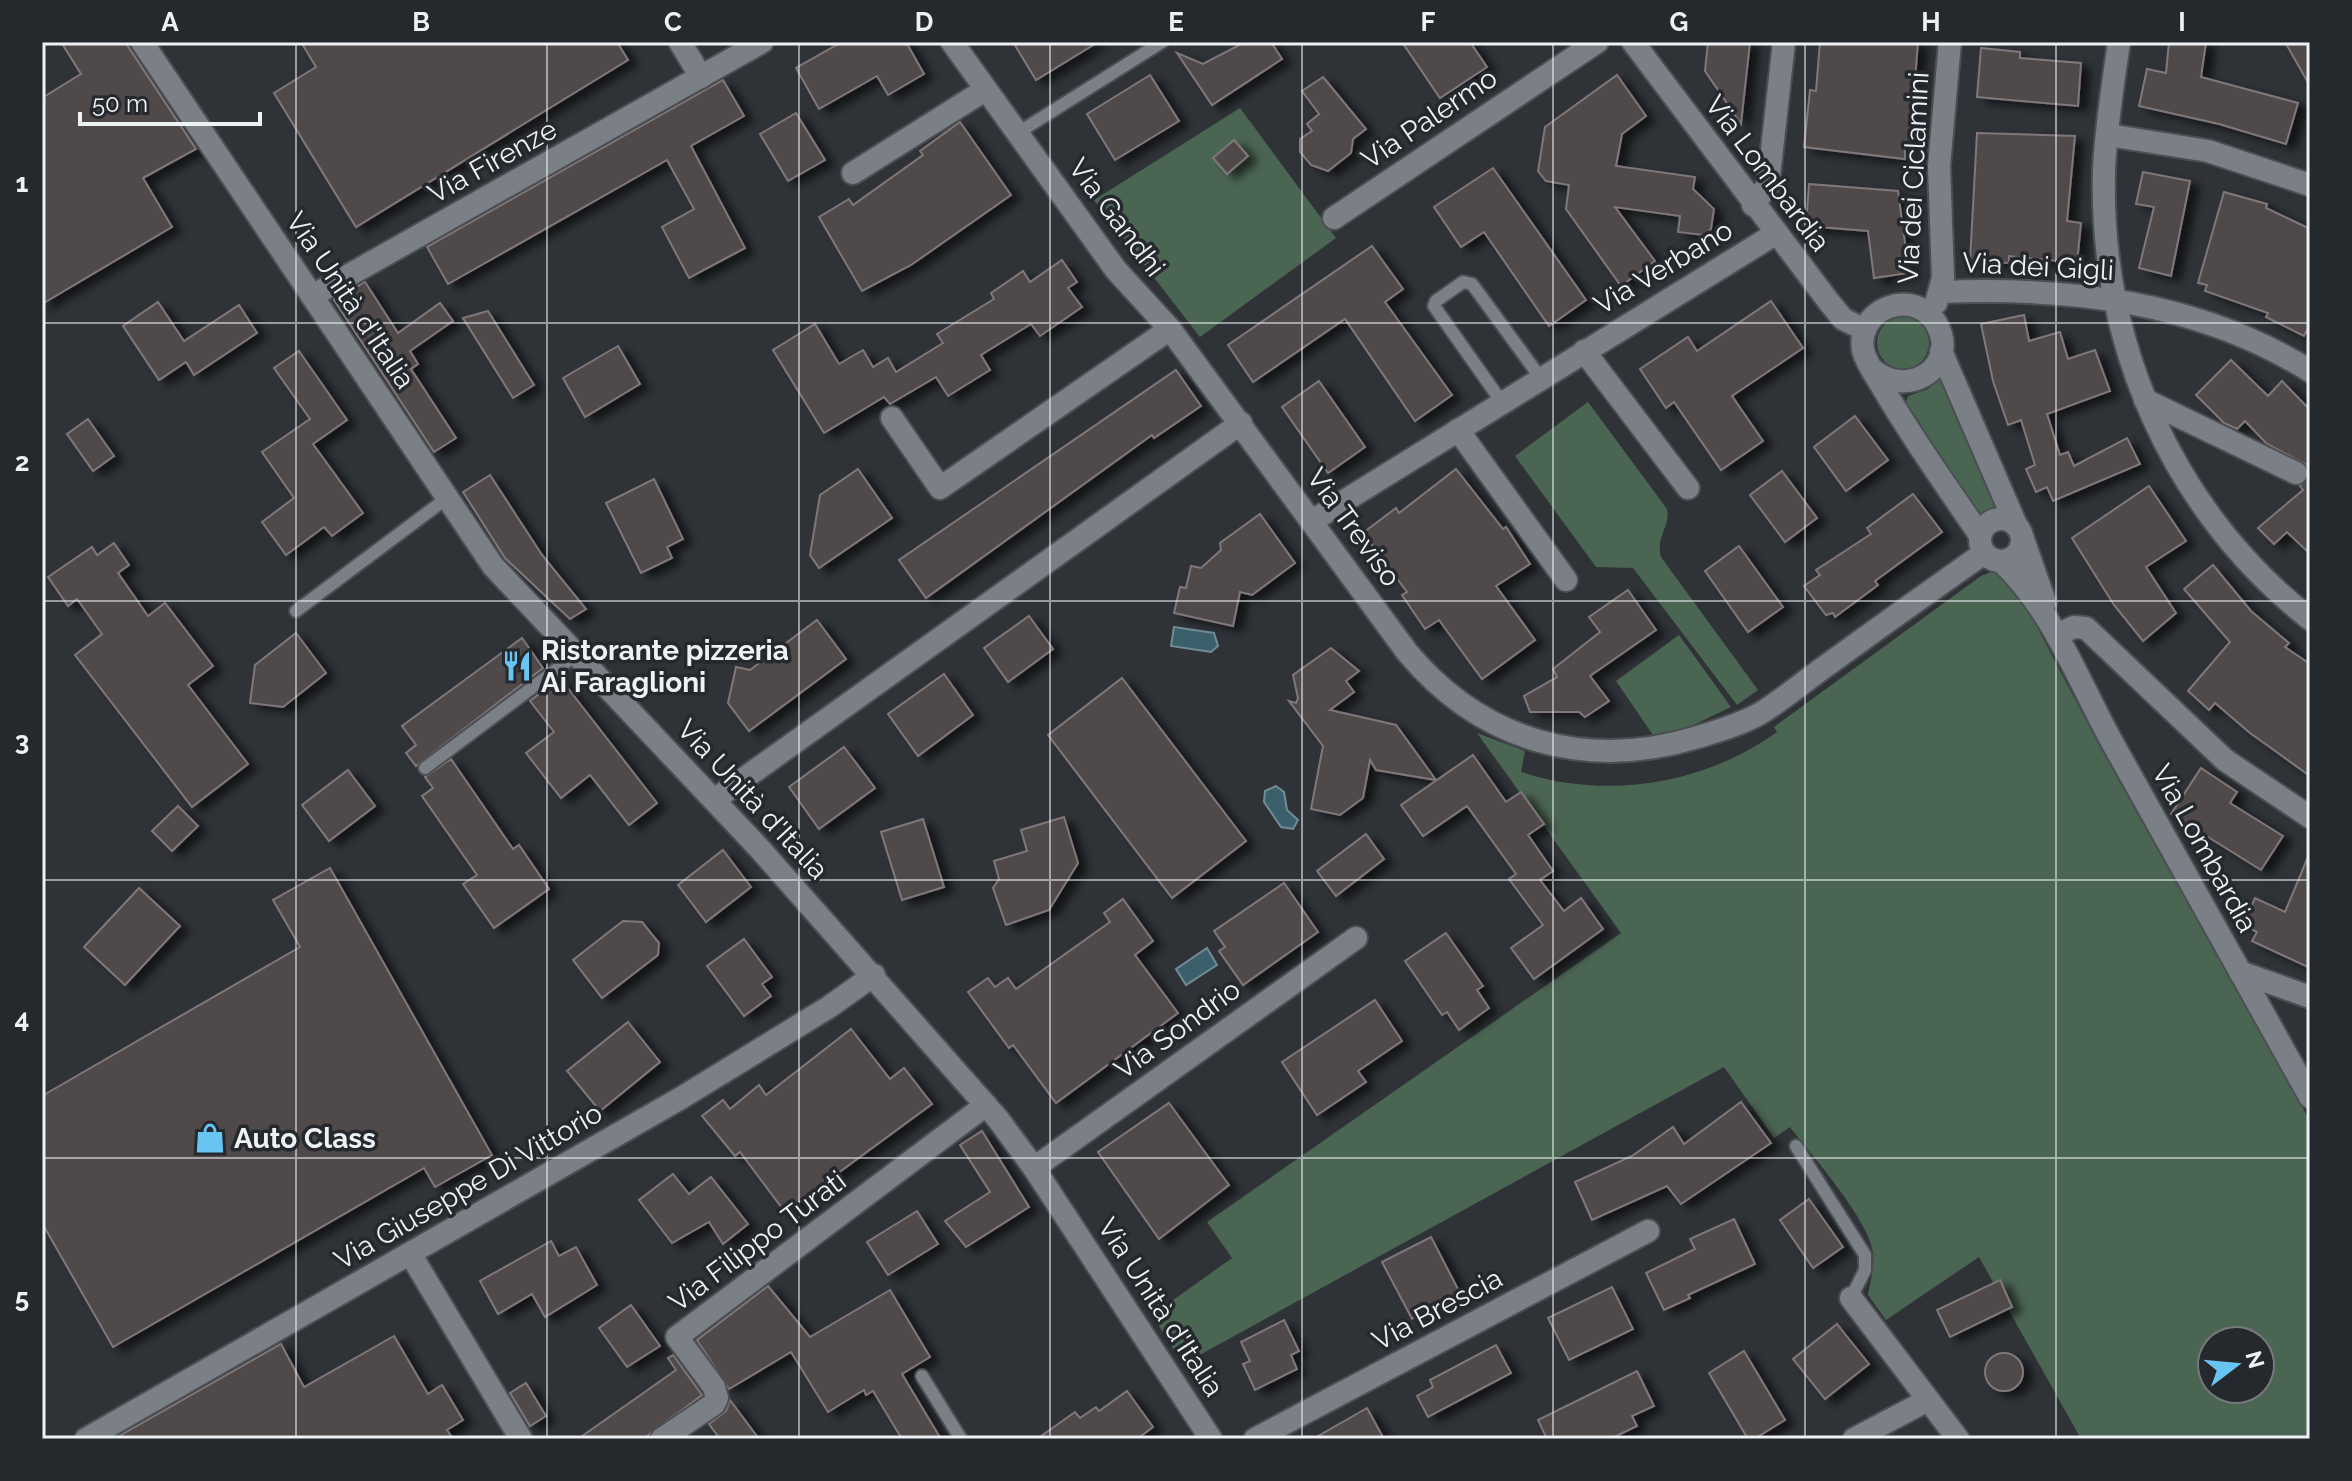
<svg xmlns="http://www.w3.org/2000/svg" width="2352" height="1481" font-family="Raleway,sans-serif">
<defs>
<filter id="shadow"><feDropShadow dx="9" dy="5" stdDeviation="4" flood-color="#0009"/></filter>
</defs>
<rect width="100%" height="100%" fill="#2f3338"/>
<!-- green -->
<g fill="#4b6553" fill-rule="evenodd">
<polygon points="1240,108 1336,238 1200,337 1094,200"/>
<circle cx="1903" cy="343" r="26"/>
<polygon points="1942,376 1998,508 1980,517 1906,402 1908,396 1928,389"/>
<path d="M1588 402 1667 509C1671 526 1655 538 1661 557L1758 690 1737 705 1633 568 1596 567 1515 456Z"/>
<path d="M1994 571 2001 574 2027 608 2099 745 2310 1121V1439H2081L1979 1257 1886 1320 1868 1295C1870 1282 1875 1266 1873 1252 1867 1217 1813 1157 1790 1127L1774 1138 1724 1067 1183 1364 1145 1304 1155 1296 1162 1308 1232 1258 1207 1222 1621 933 1477 733 1525 751 1521 772C1607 800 1703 785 1777 732L1774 727 1981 576ZM2212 1341H2260V1389H2212Z"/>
<polygon points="1679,635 1731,707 1685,729 1653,735 1616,681"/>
</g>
<!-- water -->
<g fill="#3c5f6c" stroke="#728b95" stroke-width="2">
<polygon points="1174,627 1214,633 1218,646 1211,652 1171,646"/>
<polygon points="1276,786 1284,792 1287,810 1298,820 1293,829 1281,827 1264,802 1265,791"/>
<polygon points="1207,948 1217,965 1186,985 1176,969"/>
</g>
<!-- building -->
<g fill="#4f484a" stroke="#80777a" stroke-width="2" filter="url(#shadow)">
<polygon points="61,42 125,42 196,149 143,178 172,227 42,304 42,98 81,74"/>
<polygon points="301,42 617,42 628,60 356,227 274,93 316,67"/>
<polygon points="842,42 906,42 924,74 888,95 877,76 819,109 796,68"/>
<polygon points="1013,42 1098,42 1036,80"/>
<polygon points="1245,42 1271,42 1282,59 1212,105 1177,53 1203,64"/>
<polygon points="1402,42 1470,42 1487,67 1440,98"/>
<polygon points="1708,42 1750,42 1741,124 1705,71"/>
<polygon points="1820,42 1918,42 1910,143 1905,142 1905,159 1804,147 1810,90 1816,91"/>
<polygon points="2169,42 2206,42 2201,77 2298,103 2286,144 2219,124 2139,106 2147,69 2166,73"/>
<polygon points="2285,42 2310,42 2310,86"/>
<polygon points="1981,48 2020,52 2020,58 2081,63 2078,106 1977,97"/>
<polygon points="1150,75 1179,121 1115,160 1087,114"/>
<polygon points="1617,75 1646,116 1622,134 1616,166 1695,177 1693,189 1714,209 1711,229 1703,235 1678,232 1680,216 1615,207 1655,261 1621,286 1566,209 1569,185 1546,181 1538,171 1545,127"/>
<polygon points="1323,77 1366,129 1353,139 1351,153 1328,171 1311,165 1300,152 1300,139 1312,131 1307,124 1319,114 1302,91"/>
<polygon points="723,80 744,116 691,146 745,248 689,278 662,227 694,209 667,160 448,284 427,247"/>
<polygon points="796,113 825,160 788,181 760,134"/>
<polygon points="960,122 1011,195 911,265 862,291 819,217 849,199 853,205 923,155 920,151"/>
<polygon points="1977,133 2075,136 2067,221 2081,223 2077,263 2009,256 2009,263 1970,261"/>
<polygon points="1234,140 1248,156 1227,174 1213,158"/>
<polygon points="1493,168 1586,300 1549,326 1484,232 1461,247 1434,207"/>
<polygon points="2143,172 2190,181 2171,276 2139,268 2154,207 2136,204"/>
<polygon points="1809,184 1898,191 1909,273 1874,278 1868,231 1806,226"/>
<polygon points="2224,192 2267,204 2266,208 2310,229 2310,324 2304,336 2266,317 2268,313 2205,291 2207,285 2198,283"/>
<polygon points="1372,246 1403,289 1385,302 1452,395 1415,421 1345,319 1253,382 1228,345"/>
<polygon points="1062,260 1077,282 1068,288 1082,307 1040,336 1031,324 981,355 990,370 948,396 936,377 890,404 884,397 824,433 773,350 815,324 839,364 863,350 873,367 888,358 896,372 943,343 937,334 994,299 991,293 1023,271 1030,282"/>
<polygon points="365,282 398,333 440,303 453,321 410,351 418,364 411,369 456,438 434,452 334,300"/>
<polygon points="1771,301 1803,348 1732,396 1763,441 1721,470 1674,402 1666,408 1640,369 1688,337 1697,351"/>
<polygon points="158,302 184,341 239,305 257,333 194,375 186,362 159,380 123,326"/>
<polygon points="488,311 534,385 513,398 463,318"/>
<polygon points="2024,315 2029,341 2060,332 2068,359 2095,350 2110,391 2047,414 2060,455 2068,452 2074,466 2127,438 2140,464 2053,501 2047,487 2036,492 2026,469 2035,465 2021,420 2008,425 1993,381 1981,324"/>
<polygon points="618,346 640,384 585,417 563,378"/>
<polygon points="299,351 347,420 313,444 363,513 332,536 324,527 286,555 262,522 294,498 262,452 310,419 274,368"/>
<polygon points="2231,360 2268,396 2282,381 2310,410 2310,554 2287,532 2274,544 2258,528 2303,490 2300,486 2310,473 2307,465 2267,444 2245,421 2237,429 2224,423 2196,395"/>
<polygon points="1176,370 1201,406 1154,438 1152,435 926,598 899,560"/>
<polygon points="1319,381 1365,447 1328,473 1282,407"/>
<polygon points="1855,416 1888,460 1846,491 1814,447"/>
<polygon points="88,419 114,456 93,471 67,434"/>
<polygon points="858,469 892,518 819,568 810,555 820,495"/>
<polygon points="1456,469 1503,529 1506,527 1530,564 1496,586 1535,640 1482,679 1439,620 1425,629 1402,595 1407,592 1363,533 1396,508 1399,513"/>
<polygon points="1782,471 1817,518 1785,542 1750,495"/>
<polygon points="490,475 542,555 586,609 570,619 505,558 463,492"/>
<polygon points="654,479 683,539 667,547 672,558 641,573 606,503"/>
<polygon points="2149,486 2186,541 2146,567 2176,613 2143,641 2114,605 2072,538"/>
<polygon points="1913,494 1942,532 1875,581 1878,585 1835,617 1833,613 1826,615 1804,586 1820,575 1816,570 1871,534 1867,528"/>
<polygon points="1260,514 1295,563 1252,595 1240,592 1233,626 1174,613 1180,587 1186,588 1191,566 1201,568 1221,550 1220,543"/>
<polygon points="114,543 129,565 118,573 148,616 165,603 213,666 188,685 248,764 192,807 75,655 102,634 77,599 68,606 48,577 92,547 97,555"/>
<polygon points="1739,546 1783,607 1748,632 1705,571"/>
<polygon points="2213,565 2251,611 2289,643 2285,647 2310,664 2310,776 2250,733 2215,703 2209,710 2188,691 2230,642 2184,589"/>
<polygon points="1628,590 1656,630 1590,676 1609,701 1585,717 1579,712 1530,712 1524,696 1557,677 1553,669 1600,632 1589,617"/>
<polygon points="1029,616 1053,649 1008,682 984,648"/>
<polygon points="817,620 846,659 749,731 728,703 736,667 750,670"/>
<polygon points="296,633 326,673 283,707 250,703 255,665"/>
<polygon points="522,638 543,668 416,766 406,753 416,745 402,726"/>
<polygon points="1331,648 1359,671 1346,681 1354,692 1330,710 1396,725 1436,780 1376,770 1370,760 1363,798 1340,815 1311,809 1323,746 1289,701 1296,703 1298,698 1293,675"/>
<polygon points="944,674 973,715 918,756 888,714"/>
<polygon points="560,678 657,803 629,825 590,775 561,798 526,753 554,732 530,701"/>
<polygon points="1122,678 1246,841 1172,898 1048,735"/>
<polygon points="844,747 875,788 819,829 789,787"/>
<polygon points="1473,755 1506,802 1521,792 1544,824 1528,835 1553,871 1540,880 1564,911 1581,898 1603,929 1534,979 1511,948 1543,925 1509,879 1516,874 1467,806 1423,836 1401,805"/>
<polygon points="451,759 513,849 519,845 549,889 494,928 463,884 477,875 422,796 433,788 425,777"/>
<polygon points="2201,768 2237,792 2230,803 2283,836 2261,870 2171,814"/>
<polygon points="348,770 375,806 329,841 302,805"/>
<polygon points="178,806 198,826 172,851 152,831"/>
<polygon points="1064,817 1078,863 1049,910 1006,925 993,888 999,879 994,861 1027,851 1021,830"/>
<polygon points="923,819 944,887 902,900 881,832"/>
<polygon points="1366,834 1384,859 1336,896 1317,871"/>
<polygon points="723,850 751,887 706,922 678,885"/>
<polygon points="2310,852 2310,968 2252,941 2257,932 2243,925 2255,898 2285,912"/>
<polygon points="330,868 492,1155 435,1187 424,1168 113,1347 42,1223 42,1096 300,947 273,900"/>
<polygon points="1284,883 1318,932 1243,985 1219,951 1225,947 1214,931"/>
<polygon points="139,888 180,926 125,985 84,947"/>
<polygon points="1123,899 1153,941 1135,955 1178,1013 1056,1103 1013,1045 1009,1048 968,992 988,978 995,987 1008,978 1016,989 1110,922 1104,913"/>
<polygon points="623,921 642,922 659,943 658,955 602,998 573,960"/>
<polygon points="1446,933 1483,986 1477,990 1489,1008 1459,1030 1447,1012 1442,1015 1405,961"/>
<polygon points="744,939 772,977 762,984 771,996 744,1016 707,966"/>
<polygon points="1375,1000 1402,1041 1358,1071 1366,1082 1317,1115 1282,1062"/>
<polygon points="628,1022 660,1062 600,1111 567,1071"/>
<polygon points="851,1029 890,1079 904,1068 932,1104 785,1212 740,1152 735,1156 702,1116 723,1100 730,1109 759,1085 766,1095"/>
<polygon points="1741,1102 1771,1143 1681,1204 1667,1186 1592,1220 1575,1182 1632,1156 1673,1127 1684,1144"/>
<polygon points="1169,1103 1229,1185 1159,1239 1098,1152"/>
<polygon points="982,1131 1029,1207 966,1247 945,1221 990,1192 960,1145"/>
<polygon points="673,1174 689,1194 711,1177 748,1224 723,1244 709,1222 672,1243 639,1200"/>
<polygon points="1809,1199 1843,1247 1813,1268 1780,1220"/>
<polygon points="917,1211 938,1244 888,1275 867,1242"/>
<polygon points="1734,1219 1755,1264 1688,1295 1690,1298 1664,1310 1646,1273 1695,1249 1690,1239"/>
<polygon points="1431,1237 1460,1293 1412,1319 1382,1262"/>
<polygon points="551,1241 559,1256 576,1247 597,1285 545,1317 532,1294 498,1314 480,1281"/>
<polygon points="2000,1280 2012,1307 1950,1337 1937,1310"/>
<polygon points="768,1286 810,1337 890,1290 930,1357 902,1374 941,1439 902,1439 873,1391 866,1395 864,1390 828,1412 791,1352 729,1389 697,1340"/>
<polygon points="1612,1287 1633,1329 1569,1360 1548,1318"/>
<polygon points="631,1305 660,1346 627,1367 599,1328"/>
<polygon points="1284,1320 1299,1351 1291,1355 1297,1369 1255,1390 1243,1364 1250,1361 1241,1342"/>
<polygon points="1837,1324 1869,1364 1825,1399 1793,1359"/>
<polygon points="394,1336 428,1394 442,1385 463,1420 447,1430 453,1439 114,1439 281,1344 304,1387"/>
<polygon points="1496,1345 1511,1373 1428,1417 1417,1396 1433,1387 1430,1380"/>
<polygon points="1744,1351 1785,1420 1754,1439 1748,1439 1709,1373"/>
<circle cx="2004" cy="1372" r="19"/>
<polygon points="673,1355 702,1395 643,1439 578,1439 676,1370 668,1358"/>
<polygon points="1637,1371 1654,1406 1632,1416 1637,1426 1610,1439 1547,1439 1538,1420"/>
<polygon points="526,1383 546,1416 530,1426 510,1393"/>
<polygon points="1127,1391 1153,1427 1137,1439 1037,1439 1075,1412 1080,1418 1096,1407 1099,1411"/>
<polygon points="730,1400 759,1439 720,1439 709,1424 726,1411"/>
<polygon points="1367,1408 1384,1439 1313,1439"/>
</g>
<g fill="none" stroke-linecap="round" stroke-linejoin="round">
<!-- service casing -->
<g stroke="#4b4f53" stroke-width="16">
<g id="service">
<polyline points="1016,134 1162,42"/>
<polyline points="1501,401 1434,306 1436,301 1463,282 1472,284 1540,377"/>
<polyline points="296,611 447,498"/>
<polyline points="425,768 577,654"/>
<polyline points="1796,1146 1865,1255 1865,1270 1851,1298"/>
<polyline points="922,1376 961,1439"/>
</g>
</g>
<!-- minor casing -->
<g stroke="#4b4f53" stroke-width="26">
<g id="minor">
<polyline points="680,42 701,77"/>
<path d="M952 42 1116 270 1170 329 1407 652C1482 742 1587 771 1698 737 1718 731 1742 724 1761 713 1785 698 1807 679 1830 663 1881 626 1933 589 1984 553"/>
<polyline points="1633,42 1829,302 1843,319 1865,330"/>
<path d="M2119 42C2113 84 2106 127 2104 169 2099 343 2172 510 2310 619"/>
<polyline points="2108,135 2208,151 2310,185"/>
<polyline points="853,173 985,90"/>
<polyline points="1753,205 1768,185 1784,42"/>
<polyline points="1334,218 1597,42"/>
<path d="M1941 292C2069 287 2198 301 2310 371"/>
<polyline points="312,296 762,42"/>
<polyline points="1936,303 1943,278 1939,166 1950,42"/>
<polyline points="1584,351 1688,488"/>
<polyline points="1941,351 2017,527"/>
<path d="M1873 370C1909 400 1961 365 1936 323 1914 287 1856 308 1863 350 1866 363 1876 376 1883 388 1912 438 1947 487 1980 535"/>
<polyline points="2145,400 2296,473"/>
<polyline points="892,418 940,488 1170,329"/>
<polyline points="1458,430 1566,580"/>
<circle cx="2001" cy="540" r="21"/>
<polyline points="1312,521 1775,234"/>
<polyline points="2021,533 2045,602"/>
<path d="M2002 562C2053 611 2078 680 2112 742 2177 860 2243 978 2310 1097"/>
<polyline points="2057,635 2074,627 2086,628 2225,760 2310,817"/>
<polyline points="714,800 1241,423"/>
<polyline points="2240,972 2310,997"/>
<polyline points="1034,1168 1356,938"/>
<polyline points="411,1255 521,1439"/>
<polyline points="1851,1298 1958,1439"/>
<polyline points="86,1439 681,1098 829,1007 874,975"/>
<polyline points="662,1439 714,1404 717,1398 714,1387 677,1337 986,1105"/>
<polyline points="1255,1439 1648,1231"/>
<polyline points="1854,1439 1928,1400"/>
</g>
</g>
<!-- tertiary casing -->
<g stroke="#4b4f53" stroke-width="26">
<polyline id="tertiary" points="142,42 493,566 759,848 998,1119 1034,1168 1211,1439"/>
</g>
<!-- service -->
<use href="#service" stroke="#7b8086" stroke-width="12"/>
<!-- minor -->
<use href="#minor" stroke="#7b8086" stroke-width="22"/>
<!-- tertiary -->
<use href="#tertiary" stroke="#7b8086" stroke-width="22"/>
</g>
<!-- grid -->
<path fill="none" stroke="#eff2f5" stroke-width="2" stroke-opacity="0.55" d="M296 42V1439M547 42V1439M799 42V1439M1050 42V1439M1302 42V1439M1553 42V1439M1805 42V1439M2056 42V1439M42 323H2310M42 601H2310M42 880H2310M42 1158H2310"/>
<!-- icons -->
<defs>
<g id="restaurant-bare" transform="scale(2.4)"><path d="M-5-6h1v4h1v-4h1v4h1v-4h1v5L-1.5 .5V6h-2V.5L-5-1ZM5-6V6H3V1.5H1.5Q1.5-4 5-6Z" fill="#68c4f0" stroke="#25292e" stroke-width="2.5" paint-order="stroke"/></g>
<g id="shop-bare" transform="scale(2.4)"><path d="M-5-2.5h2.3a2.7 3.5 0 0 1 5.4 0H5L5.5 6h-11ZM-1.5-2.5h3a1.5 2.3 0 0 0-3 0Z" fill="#68c4f0" stroke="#25292e" stroke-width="2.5" paint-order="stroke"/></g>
</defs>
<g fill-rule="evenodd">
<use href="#restaurant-bare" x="517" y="666"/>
<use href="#shop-bare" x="210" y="1138"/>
</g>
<g text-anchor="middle" stroke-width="7" stroke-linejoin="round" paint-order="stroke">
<!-- street labels -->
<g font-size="28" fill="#eff2f5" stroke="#25292e">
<text transform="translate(1429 118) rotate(-34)" y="10">Via Palermo</text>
<text transform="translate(492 161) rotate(-29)" y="10">Via Firenze</text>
<text transform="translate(1768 173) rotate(53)" y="10">Via Lombardia</text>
<text transform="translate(1913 178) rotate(-87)" y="10">Via dei Ciclamini</text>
<text transform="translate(1117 217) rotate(53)" y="10">Via Gandhi</text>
<text transform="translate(2038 266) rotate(3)" y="10">Via dei Gigli</text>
<text transform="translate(1663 267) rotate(-31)" y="10">Via Verbano</text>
<text transform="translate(351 300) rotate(56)" y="10">Via Unità d'Italia</text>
<text transform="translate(1354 527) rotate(54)" y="10">Via Treviso</text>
<text transform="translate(753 799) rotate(47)" y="10">Via Unità d'Italia</text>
<text transform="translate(2205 848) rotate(61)" y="10">Via Lombardia</text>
<text transform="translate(1177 1029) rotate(-36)" y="10">Via Sondrio</text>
<text transform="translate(468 1186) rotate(-30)" y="10">Via Giuseppe Di Vittorio</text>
<text transform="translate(757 1241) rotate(-37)" y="10">Via Filippo Turati</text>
<text transform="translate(1161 1307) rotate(57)" y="10">Via Unità d'Italia</text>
<text transform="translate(1437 1309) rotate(-28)" y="10">Via Brescia</text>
</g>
<!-- poi labels -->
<g font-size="28" font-weight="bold" fill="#eff2f5" stroke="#25292e" text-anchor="start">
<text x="541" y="660">Ristorante pizzeria<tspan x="541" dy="32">Ai Faraglioni</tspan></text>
<text x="234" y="1148">Auto Class</text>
</g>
</g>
<!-- border -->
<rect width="2352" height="1481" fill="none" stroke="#25292e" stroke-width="88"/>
<!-- north arrow -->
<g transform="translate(2236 1365) rotate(74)"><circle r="38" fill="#25292e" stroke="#76797e" stroke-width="2"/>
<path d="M0-6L14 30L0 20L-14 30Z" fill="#68c4f0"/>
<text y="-12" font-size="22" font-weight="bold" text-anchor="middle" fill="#eff2f5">N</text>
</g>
<!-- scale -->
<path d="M80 112v12h180v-12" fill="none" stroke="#eff2f5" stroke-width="4"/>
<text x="92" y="112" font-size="24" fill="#eff2f5" stroke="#25292e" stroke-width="6" paint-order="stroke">50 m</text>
<rect x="44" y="44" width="2264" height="1393" fill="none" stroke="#eff2f5" stroke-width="3"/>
<g font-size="26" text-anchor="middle" font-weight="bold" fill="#eff2f5">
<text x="170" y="31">A</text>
<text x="421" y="31">B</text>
<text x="673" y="31">C</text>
<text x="924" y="31">D</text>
<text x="1176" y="31">E</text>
<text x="1428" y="31">F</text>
<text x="1679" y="31">G</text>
<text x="1931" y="31">H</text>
<text x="2182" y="31">I</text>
<text x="22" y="192">1</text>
<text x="22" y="471">2</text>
<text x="22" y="750">3</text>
<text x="22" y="1028">4</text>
<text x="22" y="1307">5</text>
</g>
</svg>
